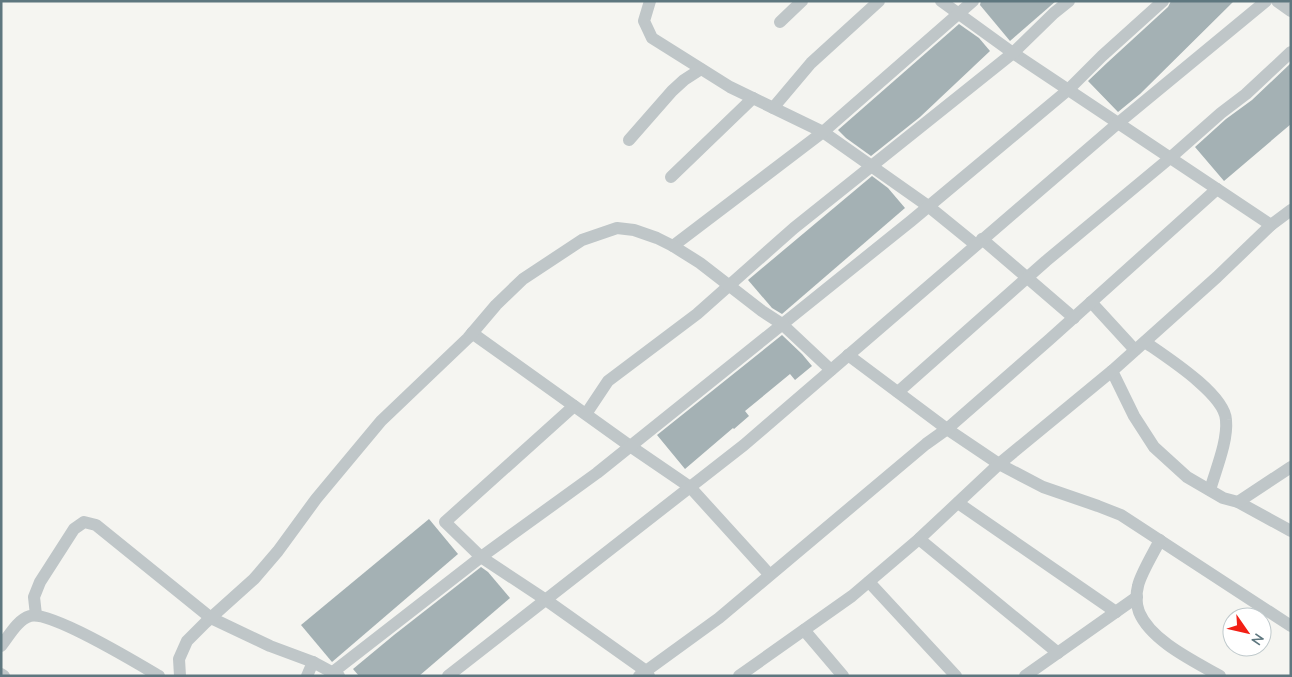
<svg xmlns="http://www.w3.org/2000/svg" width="1292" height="677" font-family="'Nunito Sans',sans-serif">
<rect width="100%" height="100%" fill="#f5f5f1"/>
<!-- building -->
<g fill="#a4b1b4">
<polygon points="981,1 1056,1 1010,41 980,5"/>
<polygon points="1171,1 1234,1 1140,94 1118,112 1088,81 1108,62 1168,7"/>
<polygon points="959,24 979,38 990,51 920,117 871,156 846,138 838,130"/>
<polygon points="1291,63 1291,124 1224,181 1195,147 1226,119 1252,100"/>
<polygon points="872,176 888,188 905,208 782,314 772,308 748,280"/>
<polygon points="782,335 802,354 812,366 795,380 790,374 745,411 749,416 734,429 733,428 685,469 657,435"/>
<polygon points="429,519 458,554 332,662 301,625"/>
<polygon points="481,567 488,572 510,598 419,676 359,676 353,669 394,635"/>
</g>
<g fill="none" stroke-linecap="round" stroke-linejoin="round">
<!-- street -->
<g stroke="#bfc6c8" stroke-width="12">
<polyline points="650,1 644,21 652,38 730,87 823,132 928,206 976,245"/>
<polyline points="941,1 1013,53 1271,225"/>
<polyline points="1277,1 1291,11"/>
<polyline points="780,22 802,1"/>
<polyline points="773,108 811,63 879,1"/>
<polyline points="629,140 672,91 684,80 701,69"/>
<polyline points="671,177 753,98"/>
<polyline points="982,239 1074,318"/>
<polyline points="673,246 823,132 973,1"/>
<polyline points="1091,302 1135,350"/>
<polyline points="472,333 630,446 690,487 769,574"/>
<path d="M1145 342C1165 356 1225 394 1226 420 1228 441 1216 469 1210 490"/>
<polyline points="848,355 947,429 999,464 1043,487 1098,506 1121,515 1291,626"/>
<polyline points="1112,371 1134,416 1154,447 1187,477 1223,498 1238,502 1291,531"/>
<polyline points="898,392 1046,261 1170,158 1221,113 1246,94 1291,52"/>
<polyline points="574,406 445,522 481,557 546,600 646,671 649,676"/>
<polyline points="586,414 608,381 697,314 794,228 1013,53 1054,13 1069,1"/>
<polyline points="1238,502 1291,467"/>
<polyline points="958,503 1116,612"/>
<polyline points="919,539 1058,653"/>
<path d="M1160 540C1154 552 1140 575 1138 586 1136 594 1136 604 1139 612 1151 641 1194 661 1220 676"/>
<polyline points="869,582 956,676"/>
<polyline points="36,615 34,597 40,582 74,529 84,522 96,525 211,618 270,646 313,662 339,676"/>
<polyline points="804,630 843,676"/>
<path d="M1 646C9 636 17 620 30 616 51 611 137 663 159 676"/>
<polyline points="333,672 481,557 597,473 911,221 1068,90 1102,56 1163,1"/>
<polyline points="1,674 4,676"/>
<polyline points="180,676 179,659 187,641 205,623 254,579 278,551 316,499 381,421 468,338 496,305 523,279 582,240 617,228 634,230 657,238 673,246 700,263 762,311 782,324 831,370"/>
<polyline points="307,676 313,662"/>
<polyline points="448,676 744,445 1117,124 1266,1"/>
<polyline points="639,676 719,618 926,444 947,429 1050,339 1217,189"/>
<polyline points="739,676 852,596 919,539 999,464 1112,371 1217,277 1271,225 1291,210"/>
<polyline points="1025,676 1137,597"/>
</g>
</g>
<!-- border -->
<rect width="1292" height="677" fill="none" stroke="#5e777f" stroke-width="5"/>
<!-- north arrow -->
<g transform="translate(1247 632) rotate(124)"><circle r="24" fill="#ffffff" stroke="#bfc9cc"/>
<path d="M0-4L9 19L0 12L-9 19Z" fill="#f21f15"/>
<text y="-8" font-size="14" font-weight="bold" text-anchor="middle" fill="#5e777f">N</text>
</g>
</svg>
